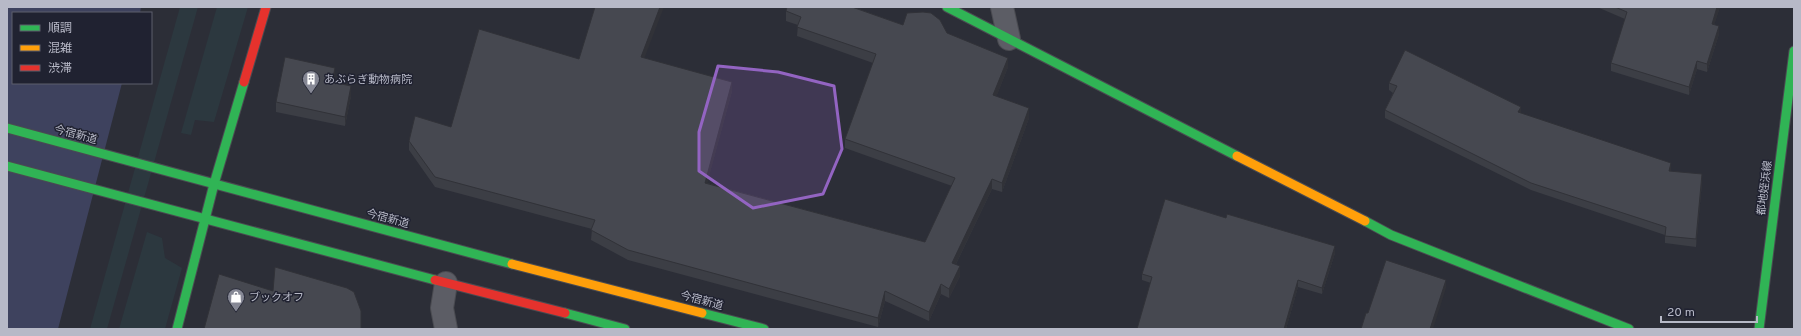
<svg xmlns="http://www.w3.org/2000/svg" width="1801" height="336" font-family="Overpass,'Noto Sans JP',sans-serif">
<rect width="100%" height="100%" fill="#2c2e37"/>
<!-- green -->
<g fill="#2c383f">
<polygon points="180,7 198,7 107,329 90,329"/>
<polygon points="217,7 248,7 214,122 195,120 191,135 181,133"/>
<polygon points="147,232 162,238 165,258 182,268 165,329 119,329"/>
</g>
<!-- water -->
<polygon fill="#3e425e" points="7,7 141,7 140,13 13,13 13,83 122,83 58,329 7,329"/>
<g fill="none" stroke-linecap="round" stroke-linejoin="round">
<!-- street casing -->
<g stroke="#4a4b51" stroke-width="24">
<g id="street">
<polyline points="1002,7 1009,39"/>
<polyline points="446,283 442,308 446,329"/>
</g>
</g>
<!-- fast casing -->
<g stroke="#4a4b51" stroke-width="11">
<g id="fast">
<polyline points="947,7 1237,156"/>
<polyline points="7,128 512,264"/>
<polyline points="7,166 435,280"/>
<polyline points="1365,221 1391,235 1629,329"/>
<polyline points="565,313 625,329"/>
<polyline points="702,313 764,329"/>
<polyline points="177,329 214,184 244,82"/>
<polyline points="1759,329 1794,51"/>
</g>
</g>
<!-- slow casing -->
<g stroke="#4a4b51" stroke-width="11">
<g id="slow">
<polyline points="1237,156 1365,221"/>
<polyline points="512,264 702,313"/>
</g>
</g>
<!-- jam casing -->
<g stroke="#4a4b51" stroke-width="11">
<g id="jam">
<polyline points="244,82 266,7"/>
<polyline points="435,280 565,313"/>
</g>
</g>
<!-- street -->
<use href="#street" stroke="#5c5d65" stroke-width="22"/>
<!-- fast -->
<use href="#fast" stroke="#30b455" stroke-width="9"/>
<!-- slow -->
<use href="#slow" stroke="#ff9f0a" stroke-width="9"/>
<!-- jam -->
<use href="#jam" stroke="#e5322d" stroke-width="9"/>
</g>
<!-- wall -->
<g fill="#3c3e45">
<polygon points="853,7 903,25 947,33 1008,67 996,97 1029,118 1002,192 992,189 956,264 960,276 949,298 941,294 929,321 885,301 878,327 628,260 591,240 592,229 435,187 409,150 409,141 451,127 579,59 644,58 732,91 707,183 925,242 952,186 845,148 845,139 873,63 797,36 798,25 786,21 786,11"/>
<polygon points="1597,7 1720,7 1714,24 1719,34 1707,72 1697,69 1689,95 1611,71 1611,63 1625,19"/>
<polygon points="335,78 334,83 351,96 345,126 276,112 276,102"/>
<polygon points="1389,83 1521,113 1671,171 1702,182 1696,247 1665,243 1665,235 1531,190 1385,118 1385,110 1393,93 1389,90"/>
<polygon points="1335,253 1322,294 1298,287 1286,329 1137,329 1151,283 1142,280 1142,274"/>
</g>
<!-- shaded-wall -->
<g fill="#313238">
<polygon points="660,7 664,7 641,67 641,57"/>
<polygon points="1717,7 1720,7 1712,32 1712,24"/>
<polygon points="1719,26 1719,34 1707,72 1707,64"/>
<polygon points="1008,58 1008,67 993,105 993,95"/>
<polygon points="1697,61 1697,69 1689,95 1689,87"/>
<polygon points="335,68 335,78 332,92 332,82"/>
<polygon points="732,82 732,91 705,192 705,183"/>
<polygon points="351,86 351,96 345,126 345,117"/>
<polygon points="1521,107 1521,115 1518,112"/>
<polygon points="1029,108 1029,118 1002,192 1002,183"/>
<polygon points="1671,163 1671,171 1669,171"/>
<polygon points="1702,174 1702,182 1696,247 1696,239"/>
<polygon points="992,179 992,189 952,272 952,263"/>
<polygon points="1335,246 1335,253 1322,294 1322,288"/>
<polygon points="960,266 960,276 949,298 949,289"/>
<polygon points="1298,280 1298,287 1286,329 1284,329"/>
<polygon points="1446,280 1446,288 1433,329 1430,329"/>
<polygon points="941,284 941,294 929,321 929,312"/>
<polygon points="885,291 885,301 878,327 878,318"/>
</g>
<!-- building -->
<g fill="#464850" stroke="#313238">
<polygon points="595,7 660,7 641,57 732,82 705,183 925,242 955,178 845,139 876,54 797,27 801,17 786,11 787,7 852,7 903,25 907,13 923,12 931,13 940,20 947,33 1008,58 993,95 1029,108 1002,183 992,179 952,263 960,266 949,289 941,284 929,312 885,291 878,318 628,250 591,230 595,220 435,177 409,141 415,116 451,127 479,29 579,59"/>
<polygon points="1615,7 1717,7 1712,24 1719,26 1707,64 1697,61 1689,87 1611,63 1627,12"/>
<polygon points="1405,50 1521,107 1518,112 1671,163 1669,171 1702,174 1696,239 1665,236 1666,227 1531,183 1385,110 1397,86 1389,83"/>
<polygon points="285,57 335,68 332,82 351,86 345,117 276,102"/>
<polygon points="1165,199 1226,218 1227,214 1335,246 1322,288 1298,280 1284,329 1137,329 1152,277 1142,274"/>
<polygon points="1386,260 1446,280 1430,329 1361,329 1366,313 1368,313"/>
<polygon points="275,267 347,288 354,292 361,311 361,329 204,329 219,274 273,291"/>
</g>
<!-- marked area -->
<path fill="#9364c2" fill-opacity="0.2" stroke="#9364c2" stroke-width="3" stroke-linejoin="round" d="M718 66 778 72 834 86 842 149 823 194 753 208 699 171V132Z"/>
<!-- icons -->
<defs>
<g id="building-pin" transform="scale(0.9)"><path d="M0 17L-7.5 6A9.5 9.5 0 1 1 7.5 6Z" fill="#868895" stroke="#202231"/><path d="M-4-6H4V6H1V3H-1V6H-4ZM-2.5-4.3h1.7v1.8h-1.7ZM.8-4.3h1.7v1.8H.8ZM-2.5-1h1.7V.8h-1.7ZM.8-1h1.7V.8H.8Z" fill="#fff"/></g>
<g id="shop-pin" transform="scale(0.9)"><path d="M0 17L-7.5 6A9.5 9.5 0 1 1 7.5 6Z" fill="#868895" stroke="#202231"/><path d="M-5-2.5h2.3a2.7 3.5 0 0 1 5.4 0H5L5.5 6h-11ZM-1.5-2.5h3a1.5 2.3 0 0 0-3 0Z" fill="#fff"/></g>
</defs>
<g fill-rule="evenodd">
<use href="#building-pin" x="311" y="79"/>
<use href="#shop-pin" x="236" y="297"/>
</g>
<g text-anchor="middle" stroke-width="3" stroke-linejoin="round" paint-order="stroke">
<!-- poi labels -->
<g font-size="11" fill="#b7b9c7" stroke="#202231" text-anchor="start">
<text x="324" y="83">あぶらぎ動物病院</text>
<text x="249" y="301">ブックオフ</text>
</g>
<!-- street labels -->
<g font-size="11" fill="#b7b9c7" stroke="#202231">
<text transform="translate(76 134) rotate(15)" y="4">今宿新道</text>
<text transform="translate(1764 188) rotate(-83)" y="4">都地姪浜線</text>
<text transform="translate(388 218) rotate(15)" y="4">今宿新道</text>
<text transform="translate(702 300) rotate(15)" y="4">今宿新道</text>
</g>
</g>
<!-- border -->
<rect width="1801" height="336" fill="none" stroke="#b7b9c7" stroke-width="16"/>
<!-- legend -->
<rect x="12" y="12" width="140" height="72" fill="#202231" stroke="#5c5e6d"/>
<rect x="20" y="25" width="20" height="6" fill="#30b455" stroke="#5c5e6d"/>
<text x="48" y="32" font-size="12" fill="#b7b9c7">順調</text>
<rect x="20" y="45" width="20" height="6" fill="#ff9f0a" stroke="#5c5e6d"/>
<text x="48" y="52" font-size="12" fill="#b7b9c7">混雑</text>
<rect x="20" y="65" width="20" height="6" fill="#e5322d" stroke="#5c5e6d"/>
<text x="48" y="72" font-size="12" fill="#b7b9c7">渋滞</text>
<!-- scale -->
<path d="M1661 316v6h96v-6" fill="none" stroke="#b7b9c7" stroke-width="2"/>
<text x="1667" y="316" font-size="12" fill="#b7b9c7" stroke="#202231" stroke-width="3" paint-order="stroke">20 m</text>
</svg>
